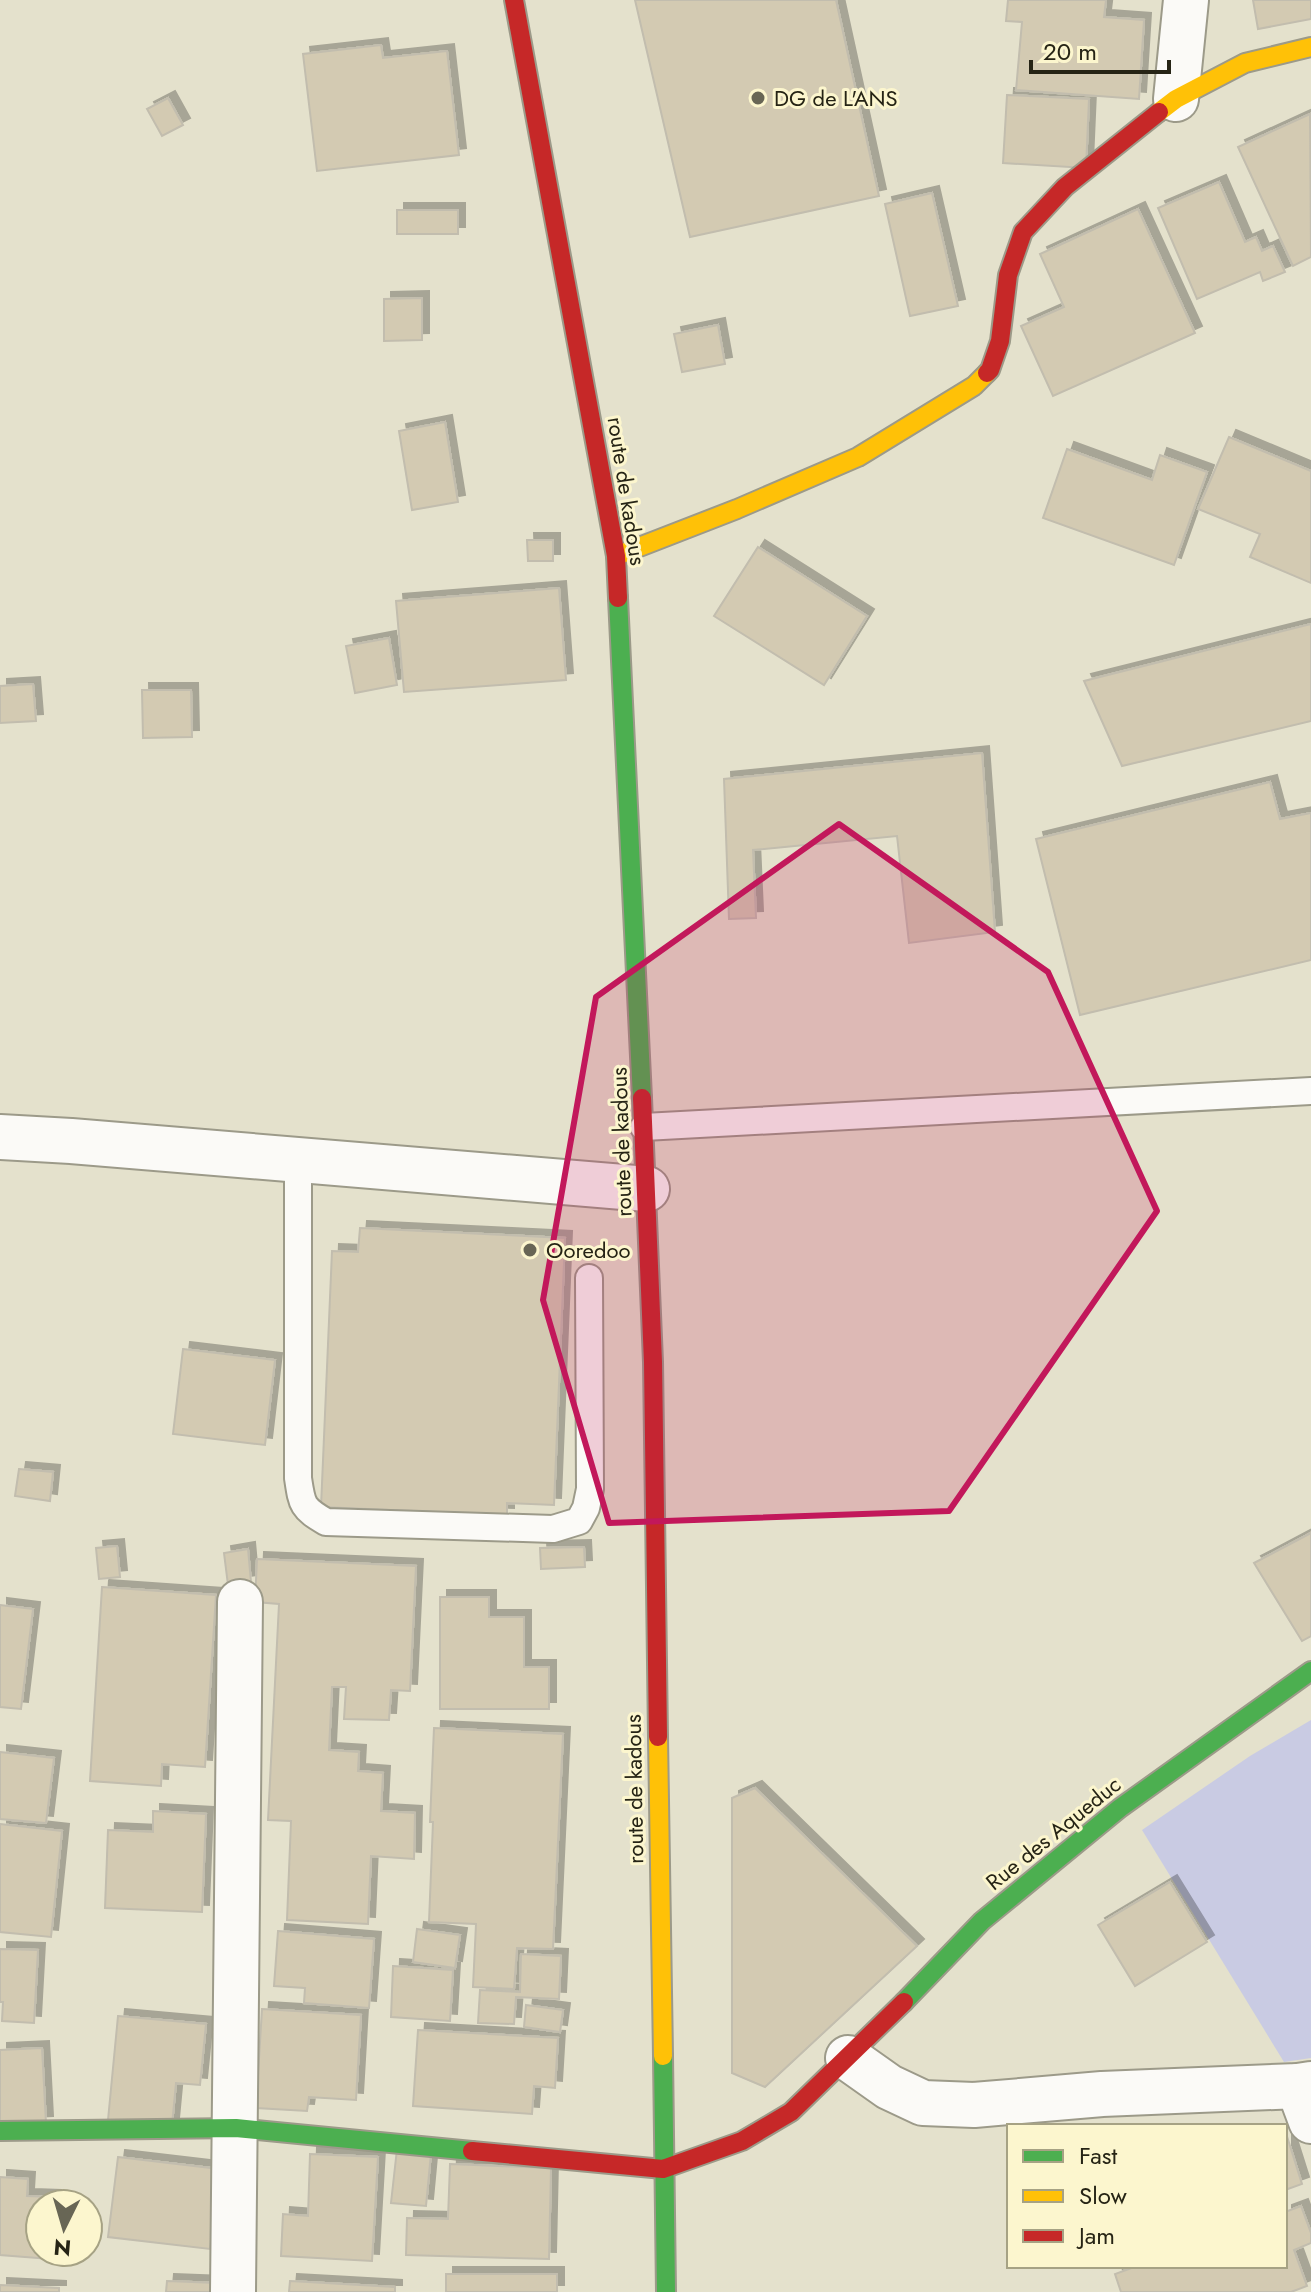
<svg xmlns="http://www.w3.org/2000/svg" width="1311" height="2292" font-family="Jost,sans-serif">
<defs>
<filter id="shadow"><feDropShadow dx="7" dy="-7" stdDeviation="0" flood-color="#0004"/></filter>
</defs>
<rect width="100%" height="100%" fill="#e4e1cc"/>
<!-- green -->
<polygon fill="#c9cbe3" points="1311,1720 1311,2058 1284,2062 1142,1830 1250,1756"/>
<!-- building -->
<g fill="#d3cab2" stroke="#c2bdae" stroke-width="2" filter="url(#shadow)">
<polygon points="635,0 836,0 879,196 690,237"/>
<polygon points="1008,0 1106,0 1104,17 1144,20 1139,99 1016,90 1022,22 1006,21"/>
<polygon points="1253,0 1311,0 1311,19 1258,29"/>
<polygon points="381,45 383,58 447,51 459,155 317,171 303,54"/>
<polygon points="1007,95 1089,99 1086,168 1003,163"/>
<polygon points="168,98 183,125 162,136 147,109"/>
<polygon points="1310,114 1311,257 1293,266 1238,147"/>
<polygon points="1219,182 1245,242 1256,237 1262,251 1273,246 1285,272 1263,281 1260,272 1197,299 1158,208"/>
<polygon points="932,193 958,306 910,316 885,204"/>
<polygon points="1138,209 1195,333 1053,396 1021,326 1064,307 1040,254"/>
<rect x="397" y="210" width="61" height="24"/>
<polygon points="422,298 422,340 384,341 384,299"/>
<polygon points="718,325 725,364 682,372 674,334"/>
<polygon points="445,422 458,502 412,510 399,431"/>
<polygon points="1229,437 1311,471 1311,583 1250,557 1260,534 1198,509"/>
<polygon points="1067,449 1152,480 1160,455 1207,472 1174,565 1043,518"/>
<polygon points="527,540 553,540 553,561 528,561"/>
<polygon points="758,547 867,616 824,685 714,616"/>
<polygon points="559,588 566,680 404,692 396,601"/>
<polygon points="1311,624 1311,721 1122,766 1084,681"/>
<polygon points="389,638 397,685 355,693 346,646"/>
<polygon points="33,684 36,721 0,723 0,686"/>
<polygon points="142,690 191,690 192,737 143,738"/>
<polygon points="982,753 995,932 909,943 897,836 753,850 756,918 729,919 724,779"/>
<polygon points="1270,782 1280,819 1311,813 1311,960 1080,1015 1036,839"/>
<polygon points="360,1228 565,1238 554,1505 507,1503 507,1515 321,1507 332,1251 358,1252"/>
<polygon points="183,1349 275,1360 265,1445 173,1434"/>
<polygon points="19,1469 53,1472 50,1501 15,1496"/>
<polygon points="1311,1533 1311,1636 1302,1641 1254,1563"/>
<polygon points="117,1546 120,1577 99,1579 96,1548"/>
<polygon points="584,1547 585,1567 541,1569 540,1548"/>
<polygon points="248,1549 251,1582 228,1585 224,1553"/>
<polygon points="257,1559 416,1566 410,1691 391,1690 389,1720 344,1719 346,1687 332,1687 329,1750 359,1752 358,1771 383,1773 381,1811 415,1813 414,1859 371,1856 368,1924 287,1920 291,1821 268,1820 279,1604 255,1602"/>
<polygon points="102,1587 216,1595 205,1767 162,1764 161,1786 90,1781"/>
<polygon points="440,1597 489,1597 489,1617 524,1617 524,1667 549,1667 549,1709 440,1709"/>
<polygon points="0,1605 33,1609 21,1709 0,1707"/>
<polygon points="434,1728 563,1734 553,1949 517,1948 514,1989 473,1987 476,1924 429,1922 433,1822 430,1822"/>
<polygon points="0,1752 54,1758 46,1823 0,1819"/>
<polygon points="755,1788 917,1946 765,2087 732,2073 732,1798"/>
<polygon points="153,1811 206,1814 202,1912 105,1908 108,1830 153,1832"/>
<polygon points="0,1824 62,1831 51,1937 0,1932"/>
<polygon points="1170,1882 1207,1942 1135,1986 1098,1925"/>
<polygon points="417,1929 460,1935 455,1968 413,1962"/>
<polygon points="278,1931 374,1939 369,2008 304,2003 305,1988 274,1986"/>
<polygon points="0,1949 38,1950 34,2023 2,2021 3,2002 0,2002"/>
<polygon points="521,1954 561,1956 559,1999 516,1997 514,2024 478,2023 480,1990 520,1992"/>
<polygon points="393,1966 453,1970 450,2021 391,2017"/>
<polygon points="526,2005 563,2010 560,2032 524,2027"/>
<polygon points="262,2009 361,2015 356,2100 309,2097 307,2111 256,2108"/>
<polygon points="118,2016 206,2024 200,2085 176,2083 172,2125 108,2120"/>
<polygon points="418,2030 558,2038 555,2088 534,2086 532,2114 413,2106"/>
<polygon points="42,2048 46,2123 0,2125 0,2050"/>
<polygon points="1285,2130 1302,2184 1285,2190"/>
<polygon points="397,2149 431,2153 426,2206 391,2203"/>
<polygon points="310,2154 378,2157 372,2261 281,2256 283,2214 308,2216"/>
<polygon points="118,2157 219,2169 210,2249 108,2237"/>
<polygon points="450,2164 551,2168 549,2259 406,2255 407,2218 448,2219"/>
<polygon points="0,2177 28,2179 27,2196 54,2197 54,2204 40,2204 40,2252 51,2252 50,2259 0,2255"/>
<polygon points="1301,2206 1311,2233 1311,2243 1294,2250 1307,2286 1291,2292 1121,2292 1115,2274 1137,2266 1285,2266 1285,2212"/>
<rect x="446" y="2274" width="111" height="18"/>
<polygon points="167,2281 217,2283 216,2292 166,2292"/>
<polygon points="290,2281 395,2287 395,2292 289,2292"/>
<polygon points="0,2285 59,2288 59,2292 0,2292"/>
</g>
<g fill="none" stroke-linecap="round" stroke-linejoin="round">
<!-- lane casing -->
<g stroke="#9c9a89" stroke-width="30">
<g id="lane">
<polyline points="644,1127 1311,1091"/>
<path d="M298 1160V1478C302 1505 302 1508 326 1522L553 1529 579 1521 586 1508 590 1489 589 1278"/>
</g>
</g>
<!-- street casing -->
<g stroke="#9c9a89" stroke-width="48">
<g id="street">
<polyline points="1176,99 1186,0"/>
<polyline points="0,1137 71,1141 647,1189"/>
<polyline points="848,2058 889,2087 923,2103 974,2105 1102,2094 1298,2086 1311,2084"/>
<polyline points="1298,2086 1311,2121"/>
<polyline points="233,2292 240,1602"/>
</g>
</g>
<!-- fast casing -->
<g stroke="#9c9a89" stroke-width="22">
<g id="fast">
<polyline points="618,598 642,1098"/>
<polyline points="904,2002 982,1921 1120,1808 1311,1671"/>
<polyline points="663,2056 666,2292"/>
<polyline points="0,2131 236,2128 472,2151"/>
</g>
</g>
<!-- slow casing -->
<g stroke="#9c9a89" stroke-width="22">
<g id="slow">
<polyline points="1159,112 1176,99 1245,63 1311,47"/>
<polyline points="616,556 737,509 858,457 974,386 987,373"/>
<polyline points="658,1737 663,2056"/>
</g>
</g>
<!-- jam casing -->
<g stroke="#9c9a89" stroke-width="22">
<g id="jam">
<polyline points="514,0 616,556 618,598"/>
<polyline points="987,373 990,370 1000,341 1008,275 1023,232 1065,187 1159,112"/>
<polyline points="642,1098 653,1362 658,1737"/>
<polyline points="472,2151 663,2169 742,2141 791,2112 904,2002"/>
</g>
</g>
<!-- lane -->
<use href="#lane" stroke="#fbfaf7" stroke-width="26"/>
<!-- street -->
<use href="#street" stroke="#fbfaf7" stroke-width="44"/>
<!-- fast -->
<use href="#fast" stroke="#4caf50" stroke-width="18"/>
<!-- slow -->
<use href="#slow" stroke="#ffc107" stroke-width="18"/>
<!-- jam -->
<use href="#jam" stroke="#c62828" stroke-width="18"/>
</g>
<!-- marked area -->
<path fill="#c2185b" fill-opacity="0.2" stroke="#c2185b" stroke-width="6" stroke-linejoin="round" d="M839 824 1048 972 1157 1211 949 1511 609 1523 543 1300 596 997Z"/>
<!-- markers -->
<g fill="#686655" stroke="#fcf6ce" stroke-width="3">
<circle cx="758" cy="98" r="8"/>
<circle cx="530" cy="1250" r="8"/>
</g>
<g text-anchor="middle" stroke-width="6" stroke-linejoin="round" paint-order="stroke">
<!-- poi labels -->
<g font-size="22" fill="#262415" stroke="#fcf6ce" text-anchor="start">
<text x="774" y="106">DG de L'ANS</text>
<text x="546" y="1258">Ooredoo</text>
</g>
<!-- street labels -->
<g font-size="22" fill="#262415" stroke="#fcf6ce">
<text transform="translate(627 491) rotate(81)" y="8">route de kadous</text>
<text transform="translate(621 1142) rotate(-92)" y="8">route de kadous</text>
<text transform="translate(634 1789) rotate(-91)" y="8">route de kadous</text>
<text transform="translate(1053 1833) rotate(-39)" y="8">Rue des Aqueduc</text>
</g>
</g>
<!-- legend -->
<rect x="1007" y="2124" width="280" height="144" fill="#fcf6ce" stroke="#a6a284" stroke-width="2"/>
<rect x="1023" y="2150" width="40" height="12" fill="#4caf50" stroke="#a6a284" stroke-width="2"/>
<text x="1079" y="2164" font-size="24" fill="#262415">Fast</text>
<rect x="1023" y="2190" width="40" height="12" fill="#ffc107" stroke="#a6a284" stroke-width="2"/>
<text x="1079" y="2204" font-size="24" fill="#262415">Slow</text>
<rect x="1023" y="2230" width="40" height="12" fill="#c62828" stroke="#a6a284" stroke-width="2"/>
<text x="1079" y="2244" font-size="24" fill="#262415">Jam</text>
<!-- north arrow -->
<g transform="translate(64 2228) rotate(185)"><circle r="38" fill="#fcf6ce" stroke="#a6a284" stroke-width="2"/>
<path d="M0-6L14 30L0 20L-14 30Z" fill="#686655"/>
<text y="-12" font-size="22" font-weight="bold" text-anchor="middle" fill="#262415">N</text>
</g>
<!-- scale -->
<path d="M1031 60v12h138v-12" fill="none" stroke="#262415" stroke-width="4"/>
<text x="1043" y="60" font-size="24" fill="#262415" stroke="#fcf6ce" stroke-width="6" paint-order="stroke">20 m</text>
</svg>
